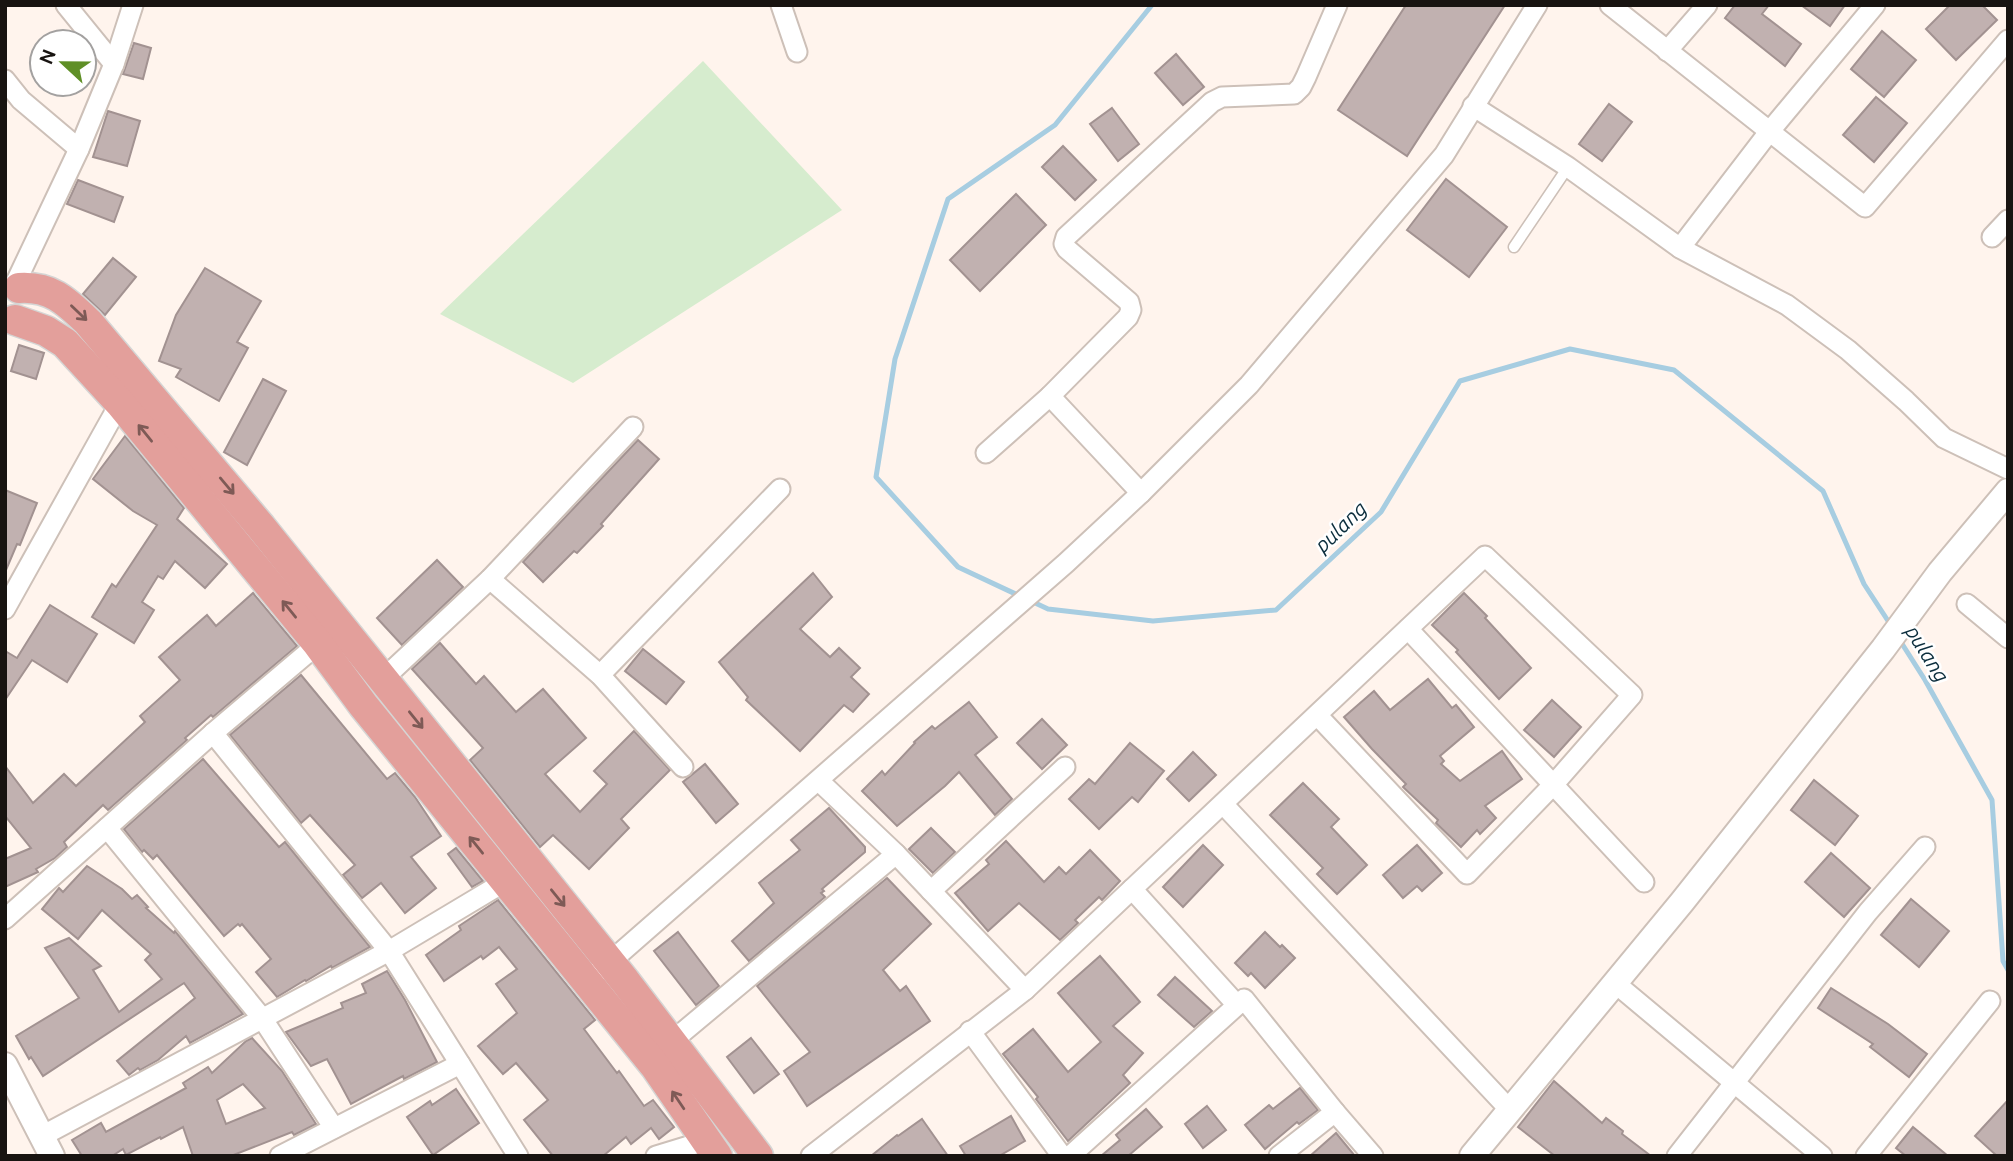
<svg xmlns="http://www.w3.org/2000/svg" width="2013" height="1161" font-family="Ubuntu,sans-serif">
<rect width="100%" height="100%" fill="#fff4ed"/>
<!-- green -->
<polygon fill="#d6ecce" points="703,61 842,210 573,383 440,314"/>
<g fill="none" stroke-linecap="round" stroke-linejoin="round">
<!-- stream -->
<g stroke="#a7cde1" stroke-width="5">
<polyline points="1022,597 958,567 876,477 895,359 948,199 1055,125 1152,5"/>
<polyline points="1031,601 1048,609 1153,621 1276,610 1381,512 1460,381 1570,349 1674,370 1823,491 1864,584 1892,627"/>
<polyline points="1899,639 1925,680 1992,800 2003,961 2008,970"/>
</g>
</g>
<!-- building -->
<g fill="#c1b1b0" stroke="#a29291" stroke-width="2" fill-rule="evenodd">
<polygon points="1406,5 1505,5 1407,156 1338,110"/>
<polygon points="1735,5 1769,5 1762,14 1801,44 1785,66 1725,18"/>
<polygon points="1801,5 1845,5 1830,26"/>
<polygon points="1950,5 1982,5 1997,20 1956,60 1926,29"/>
<polygon points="1882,31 1916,60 1884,97 1851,69"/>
<polygon points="134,43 151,48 143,79 123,74"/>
<polygon points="1176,54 1204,87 1183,105 1155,73"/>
<polygon points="1876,97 1907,123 1874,162 1843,135"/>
<polygon points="1609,104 1632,122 1602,161 1579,144"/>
<polygon points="1112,108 1139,144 1118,161 1090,124"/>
<polygon points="108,111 140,121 127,166 93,157"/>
<polygon points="1063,146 1096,180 1075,200 1042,167"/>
<polygon points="1446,179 1507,227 1469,277 1407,230"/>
<polygon points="78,180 123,197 114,222 67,204"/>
<polygon points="1016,194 1046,225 980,291 950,260"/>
<polygon points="113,258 136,277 105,315 83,294"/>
<polygon points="205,268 261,301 237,342 248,348 219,401 176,377 181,369 159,361 176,315"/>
<polygon points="19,345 44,353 36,379 11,371"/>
<polygon points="263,379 286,391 247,465 224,452"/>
<polygon points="125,436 184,508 177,519 227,564 205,588 175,561 163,579 158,576 142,602 154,610 134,643 92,617 112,584 116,587 157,525 133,511 93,479"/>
<polygon points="638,440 659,459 601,524 603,526 577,553 574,551 543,582 523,562"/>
<polygon points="5,490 37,503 20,545 17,544 6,570"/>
<polygon points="437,560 463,587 402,645 377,618"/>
<polygon points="813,573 832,597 800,629 830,657 839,648 860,668 851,677 869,694 853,712 844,705 800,751 746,700 748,697 719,662"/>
<polygon points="253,593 297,646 213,717 211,715 185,738 187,740 108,810 103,805 64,842 67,847 55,858 36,869 38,872 5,887 5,859 31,848 5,816 5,766 33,803 64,774 76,786 145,722 140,716 180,680 159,657 207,615 216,626"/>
<polygon points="1464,593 1487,616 1485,618 1531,668 1499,699 1456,652 1458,650 1432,625"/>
<polygon points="50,605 97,634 67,682 32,660 5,700 5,651 17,658"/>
<polygon points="440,643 476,684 484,676 516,712 543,689 586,738 545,774 580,812 607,784 594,771 634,731 670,770 621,819 629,828 589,869 553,835 540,847 470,760 483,748 412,669"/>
<polygon points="643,649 684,682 666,704 625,671"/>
<polygon points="301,675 387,779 395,773 415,797 441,836 411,857 436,888 405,913 381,883 362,898 343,875 355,865 310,815 301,823 230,735"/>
<polygon points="1428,679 1452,708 1456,705 1474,727 1440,756 1444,761 1441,764 1460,781 1502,751 1522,779 1485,806 1496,818 1480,834 1477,830 1461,847 1436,823 1438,820 1403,787 1406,784 1372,749 1344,717 1374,691 1390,710"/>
<polygon points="1552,700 1581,727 1554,757 1524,730"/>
<polygon points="969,702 997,737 975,755 1012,799 995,815 959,772 945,786 897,826 862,791 882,771 885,775 915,743 914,742 932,726 935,729"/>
<polygon points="1042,719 1067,745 1042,769 1017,743"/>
<polygon points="1130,743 1164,771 1138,802 1132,797 1099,829 1069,799 1089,779 1095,784"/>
<polygon points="1193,752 1216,775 1189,801 1167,779"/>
<polygon points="203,759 279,847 285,842 370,947 332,968 331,966 306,981 305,980 277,997 256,972 271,959 242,924 240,926 238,924 224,936 157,855 153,859 144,850 142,852 124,829"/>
<polygon points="705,764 738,804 716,823 683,782"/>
<polygon points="1814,780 1858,816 1835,845 1791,810"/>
<polygon points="1303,783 1339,819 1331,827 1367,865 1337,894 1317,874 1323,868 1270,815"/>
<polygon points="829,808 865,847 865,852 822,889 824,891 821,893 825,897 749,961 732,941 774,903 759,883 800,850 791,840"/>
<polygon points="931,828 955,852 933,873 909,849"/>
<polygon points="1006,841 1044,882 1059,867 1066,874 1090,850 1120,881 1102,900 1099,897 1075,920 1078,923 1060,940 1019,903 988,931 955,893 989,864 986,860"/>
<polygon points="1203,845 1223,865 1183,907 1163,887"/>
<polygon points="1417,845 1442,873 1422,891 1417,886 1403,898 1383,875"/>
<polygon points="456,848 483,881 472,887 448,854"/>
<polygon points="1831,853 1870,888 1844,917 1805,882"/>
<polygon points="87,866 122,889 132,899 137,895 148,907 146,908 174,933 175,931 243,1014 190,1043 186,1036 158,1060 140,1070 138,1068 129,1075 117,1061 195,998 184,983 43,1076 31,1057 29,1059 16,1036 79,998 45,948 69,938 101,966 93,970 119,1012 162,979 145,960 151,954 102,910 78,939 42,909 59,888 63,892"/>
<polygon points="887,878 931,924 883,970 900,991 906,986 930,1021 807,1106 784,1071 810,1052 757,986"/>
<polygon points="1911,899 1949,931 1919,967 1881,935"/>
<polygon points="498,900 595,1020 584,1029 617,1073 619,1071 644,1106 653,1100 674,1127 659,1139 651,1128 631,1144 626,1137 603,1156 553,1156 524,1120 548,1100 516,1063 503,1074 478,1046 517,1013 496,984 517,969 499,947 483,959 481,956 444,981 426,955 461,930 459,926"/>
<polygon points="678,932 719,986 696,1005 654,951"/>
<polygon points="1265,932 1280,947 1282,945 1295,958 1265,988 1251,973 1248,976 1235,963"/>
<polygon points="1100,956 1140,1002 1113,1026 1143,1053 1123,1075 1130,1083 1068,1141 1036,1099 1038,1097 1003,1054 1033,1029 1068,1072 1101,1042 1058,993"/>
<polygon points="387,971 405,1000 437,1062 404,1079 403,1076 351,1104 327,1059 311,1066 286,1032 343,1008 341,1003 366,993 362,984"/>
<polygon points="1175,977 1212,1011 1194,1027 1158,995"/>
<polygon points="1831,988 1888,1024 1927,1054 1909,1077 1870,1047 1873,1044 1818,1008"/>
<path d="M252 1038 282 1071 316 1124 294 1135 292 1132 231 1156H193L183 1127 161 1139 160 1137 126 1155 123 1149 112 1156H82L72 1140 101 1123 106 1132 186 1088 183 1083 208 1067 212 1073 246 1041ZM243 1084 265 1108 226 1124 217 1100Z"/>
<polygon points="751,1038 779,1074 754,1093 727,1057"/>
<polygon points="1554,1081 1602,1123 1606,1118 1623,1131 1622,1134 1651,1156 1555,1156 1518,1127"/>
<polygon points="1300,1088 1318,1110 1299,1124 1297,1122 1265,1149 1245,1125 1269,1105 1273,1109"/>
<polygon points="456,1089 479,1123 433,1155 407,1117 430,1101 432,1105"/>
<polygon points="2008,1100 2008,1156 1997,1156 1975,1136"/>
<polygon points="1207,1106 1226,1130 1203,1148 1185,1124"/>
<polygon points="1146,1109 1162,1127 1128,1156 1101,1156 1120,1140 1116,1135"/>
<polygon points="1011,1116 1025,1141 999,1156 966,1156 960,1146"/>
<polygon points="922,1119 948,1156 871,1156 897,1135 898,1136"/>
<polygon points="1913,1127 1948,1156 1906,1156 1896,1148"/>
<polygon points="1336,1133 1355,1156 1310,1156"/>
</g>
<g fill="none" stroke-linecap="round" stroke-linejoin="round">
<!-- service casing -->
<g stroke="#cdc0b8" stroke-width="13">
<polyline id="service" points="1514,247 1568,167"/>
</g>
<!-- minor casing -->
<g stroke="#cdc0b8" stroke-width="23">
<g id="minor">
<polyline points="66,5 114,64"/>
<polyline points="781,5 797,52"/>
<polyline points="1610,5 1865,207 2008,40"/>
<polyline points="1667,51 1707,5"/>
<polyline points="5,80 21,100 79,149"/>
<polyline points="1473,106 1568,167 1680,248 1787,305 1848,350 1906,401 1944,438 2008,469"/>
<polyline points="1992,237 2008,220"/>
<polyline points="1680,248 1769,132 1875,5"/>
<polyline points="15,284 79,149 114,64 133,5"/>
<polyline points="986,453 1050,396"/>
<polyline points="1141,493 1050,396 1128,317 1131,310 1129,302 1067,249 1064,244 1066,237 1212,102 1222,97 1294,94 1301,87 1306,77 1337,5"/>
<polyline points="490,579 600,675 683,767"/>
<polyline points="1967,604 2008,638"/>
<polyline points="5,609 120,403"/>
<polyline points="1408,629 1644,882"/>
<polyline points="600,675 780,489"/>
<polyline points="383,679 490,579 633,427"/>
<polyline points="213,733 389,951 518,1156"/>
<polyline points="819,781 896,854 931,891 1065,767"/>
<polyline points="1223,804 1509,1109"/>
<polyline points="107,828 262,1018 334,1128"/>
<polyline points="1132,889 1237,1005"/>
<polyline points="5,919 213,733 318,644"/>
<polyline points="585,981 610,962 1066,563 1141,493 1249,385 1444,155 1537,5"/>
<polyline points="1615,983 1822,1156"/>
<polyline points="1025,990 1485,556 1632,695 1554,784 1467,874 1317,715"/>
<polyline points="970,1031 1062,1156"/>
<polyline points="671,1042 896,854"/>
<polyline points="1335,1112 1373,1156"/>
<polyline points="42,1136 389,951 506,881"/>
<polyline points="280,1156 460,1064"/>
<polyline points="656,1156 705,1141"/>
<polyline points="811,1156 1025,990 931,891"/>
<polyline points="1070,1156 1244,999 1335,1112 1279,1156"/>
<polyline points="1677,1156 1868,912 1925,847"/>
<polyline points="1866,1156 1990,1001"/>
</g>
</g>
<!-- tertiary casing -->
<g stroke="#cdc0b8" stroke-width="28">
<g id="tertiary">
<polyline points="5,1065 52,1156"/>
<polyline points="1472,1156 1682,902 1883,649 1940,572 2008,491"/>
</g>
</g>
<!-- primary casing -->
<g stroke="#d5d5d4" stroke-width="33">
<g id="primary">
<path d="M19 288C51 286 66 301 88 322L261 527 625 981 758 1156"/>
<polyline points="15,320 46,331 65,343 120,403 318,644 363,705 655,1066 717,1156"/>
</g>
</g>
<!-- service -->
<use href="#service" stroke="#fff" stroke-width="10"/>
<!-- minor -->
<use href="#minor" stroke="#fff" stroke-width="19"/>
<!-- tertiary -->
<use href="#tertiary" stroke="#fff" stroke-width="24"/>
<!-- primary -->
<use href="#primary" stroke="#e39f9b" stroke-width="30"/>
</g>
<!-- one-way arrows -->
<defs><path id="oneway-shaft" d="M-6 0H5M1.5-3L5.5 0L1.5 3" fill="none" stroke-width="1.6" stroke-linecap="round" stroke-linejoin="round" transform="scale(1.75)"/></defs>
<g stroke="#7e5a56">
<use href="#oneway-shaft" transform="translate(79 313) rotate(44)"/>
<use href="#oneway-shaft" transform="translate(145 433) rotate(-129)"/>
<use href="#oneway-shaft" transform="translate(227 486) rotate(50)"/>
<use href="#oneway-shaft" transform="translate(289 609) rotate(-129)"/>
<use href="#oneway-shaft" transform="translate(416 720) rotate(51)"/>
<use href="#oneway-shaft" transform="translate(476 845) rotate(-129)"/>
<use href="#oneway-shaft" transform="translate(558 898) rotate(51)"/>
<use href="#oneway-shaft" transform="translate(678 1100) rotate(-124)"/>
</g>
<g text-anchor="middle" stroke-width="5" stroke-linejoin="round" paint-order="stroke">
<!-- water labels -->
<g font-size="21" font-style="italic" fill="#0c2e3d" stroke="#fff">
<text transform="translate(1341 527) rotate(-44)" y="7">pulang</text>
<text transform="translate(1927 654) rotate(58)" y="7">pulang</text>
</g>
</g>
<!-- border -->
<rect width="2013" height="1161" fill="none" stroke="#181411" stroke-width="14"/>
<!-- north arrow -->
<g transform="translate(63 63) rotate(292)"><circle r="33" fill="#ffffff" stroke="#a3a1a0" stroke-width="2"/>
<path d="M0-5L12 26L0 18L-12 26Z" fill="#5f8f26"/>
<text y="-10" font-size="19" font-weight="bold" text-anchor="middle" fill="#181411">N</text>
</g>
</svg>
